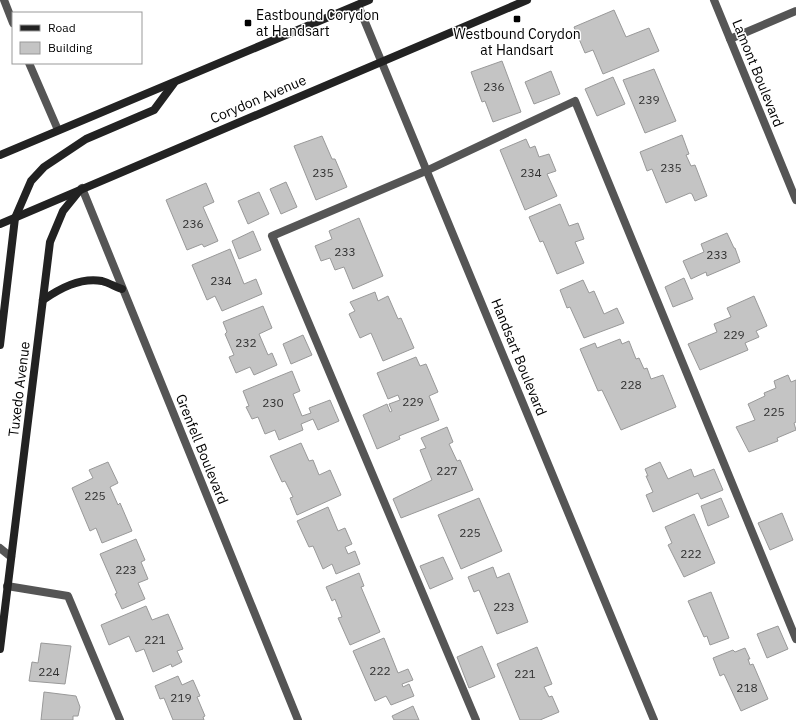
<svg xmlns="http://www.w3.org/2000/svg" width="796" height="720" font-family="'IBM Plex Sans',sans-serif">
<rect width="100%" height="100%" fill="#fff"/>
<!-- building -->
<g fill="#c4c4c4" stroke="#999">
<polygon points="614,10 626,37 649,28 659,51 603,74 593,50 585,53 574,27"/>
<polygon points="502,61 521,112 493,122 485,101 482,102 471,72"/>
<polygon points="654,69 676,121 645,133 623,80"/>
<polygon points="551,71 560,94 534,104 525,82"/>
<polygon points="613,77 625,104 597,116 585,89"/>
<polygon points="682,135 689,154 686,155 691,166 695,165 707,196 695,201 692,194 690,193 666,203 652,169 647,171 640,152"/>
<polygon points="322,136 332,159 335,159 347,187 316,200 294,146"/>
<polygon points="526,139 530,148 535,146 539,157 549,154 556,171 547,174 557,196 525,210 500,150"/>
<polygon points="286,182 297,207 281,214 270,189"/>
<polygon points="206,183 214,202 203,207 218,241 204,247 202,244 187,250 166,200"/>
<polygon points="259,192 269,214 248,224 238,201"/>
<polygon points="560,204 569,226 578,223 584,239 575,242 584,263 557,274 543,241 540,242 529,217"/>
<polygon points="359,218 383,276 353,289 344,267 335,270 330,258 321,261 315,246 332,239 329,231"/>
<polygon points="253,231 261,250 239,259 232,241"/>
<polygon points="727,233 734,248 735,248 740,262 707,276 706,272 691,279 683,261 704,252 701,244"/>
<polygon points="230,249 244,284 256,279 262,294 222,311 215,296 207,300 192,265"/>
<polygon points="684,278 693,299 673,307 665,287"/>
<polygon points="583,280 589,293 594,291 604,314 617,308 624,323 584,338 570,307 567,308 560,290"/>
<polygon points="375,292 378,301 388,296 398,319 401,318 414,348 383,361 371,333 360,338 349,314 355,311 350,302"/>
<polygon points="754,296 767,326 756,331 759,337 745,343 748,350 700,370 688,344 717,332 714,324 731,317 727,308"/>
<polygon points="263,306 272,328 259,334 268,355 272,353 277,365 254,375 250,367 236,373 229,357 234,355 225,334 227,332 223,322"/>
<polygon points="303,335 312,355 291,364 283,344"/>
<polygon points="620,339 622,344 629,341 636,359 639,358 644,369 647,368 651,379 663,375 676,407 621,430 602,390 598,391 580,349 595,343 597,348"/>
<polygon points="416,357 420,366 426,364 438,392 429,396 439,420 399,436 400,439 377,449 363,415 387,404 390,412 392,411 389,404 400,400 398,395 388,399 377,373"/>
<polygon points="292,371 300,391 293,394 302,416 311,413 309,408 330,400 339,421 318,430 313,419 301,424 303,430 279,440 275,430 265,434 258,417 252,419 246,407 249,406 243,391"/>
<polygon points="788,375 791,382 796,380 796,422 794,423 796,430 777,438 778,441 749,452 736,427 755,420 748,404 765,396 764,393 776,388 774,381"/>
<polygon points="447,427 453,442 449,444 457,461 460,460 473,490 401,518 393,499 432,480 420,450 426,448 421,438"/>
<polygon points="301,443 309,461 313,460 319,475 330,470 341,495 297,515 290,498 293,497 285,481 282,482 270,456"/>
<polygon points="108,462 118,483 110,487 118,505 120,503 132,531 102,543 96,528 90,531 72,488 93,478 89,470"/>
<polygon points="660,462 668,479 691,469 694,477 714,469 723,490 701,499 698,493 653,512 646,495 653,492 646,476 648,476 645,469"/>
<polygon points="479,498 502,551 461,569 438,515"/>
<polygon points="721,498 729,517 708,526 701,506"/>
<polygon points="328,507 338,531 345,528 352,544 345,547 348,554 355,551 360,564 336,574 332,564 323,569 313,546 309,547 297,521"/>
<polygon points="782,513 793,540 770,550 758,523"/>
<polygon points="694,514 715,563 684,577 668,545 672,543 665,527"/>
<polygon points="136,539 145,560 141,562 148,579 138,583 145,599 122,609 115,594 117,593 100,554"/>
<polygon points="443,557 453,579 430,589 420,566"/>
<polygon points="493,567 497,578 509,573 528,622 497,634 479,590 474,592 468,577"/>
<polygon points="359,573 364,586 361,587 380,632 350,645 338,618 342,617 335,599 332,601 326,587"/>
<polygon points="711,592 729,638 710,645 707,636 704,637 688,601"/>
<polygon points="146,606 152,620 168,614 183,649 177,651 182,662 172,667 171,664 153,672 144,649 136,652 129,636 109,645 101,625"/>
<polygon points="778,626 788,649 767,658 757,634"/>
<polygon points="384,638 398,673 408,669 413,680 402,684 403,687 409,684 414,696 391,705 386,696 375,701 353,651"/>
<polygon points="41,643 71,646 65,684 29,681 32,662 38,663"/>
<polygon points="482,646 495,677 469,688 457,657"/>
<polygon points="537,647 552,684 544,687 549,697 552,696 559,712 540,720 520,720 497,664"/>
<polygon points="745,648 750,659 748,659 750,665 753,664 768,699 741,711 724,674 720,676 713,658 733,650 735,652"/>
<polygon points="178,676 182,685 193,680 200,696 197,697 205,716 203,717 204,720 173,720 164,698 160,699 155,686"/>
<polygon points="44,692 76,696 80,707 78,716 73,716 73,720 41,720"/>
<polygon points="413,706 419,720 394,720 392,716"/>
</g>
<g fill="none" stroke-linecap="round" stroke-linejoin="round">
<!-- lane -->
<g stroke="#555" stroke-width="8">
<polyline points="730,39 796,11"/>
<polyline points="0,548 11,557"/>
<polyline points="7,586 68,596 120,720"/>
<polyline points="476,720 272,236 428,170 575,101 796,639"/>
</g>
<!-- street -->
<g stroke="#555" stroke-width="8">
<polyline points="4,0 13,23"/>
<polyline points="714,0 796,200"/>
<polyline points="358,5 654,720"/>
<polyline points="29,63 58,130"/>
<polyline points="82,188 298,720"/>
</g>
<!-- secondary -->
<g stroke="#222" stroke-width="8">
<polyline points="0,155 369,0"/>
<polyline points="0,224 527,0"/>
<path d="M43 300C59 289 80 277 102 281 109 283 116 287 122 289"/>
<polyline points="0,345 15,218 31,181 44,167 86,139 154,110 174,83"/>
<polyline points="0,649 50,242 63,211 80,190"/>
</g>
</g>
<!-- markers -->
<g fill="#000" stroke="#fff" stroke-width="1.5">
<rect x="513" y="15" width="8" height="8" rx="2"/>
<rect x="244" y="19" width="8" height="8" rx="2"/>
</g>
<g text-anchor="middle" stroke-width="3" stroke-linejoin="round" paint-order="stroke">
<!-- number labels -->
<g font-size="12" fill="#313131">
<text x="494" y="91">236</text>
<text x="649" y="104">239</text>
<text x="671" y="172">235</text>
<text x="323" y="177">235</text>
<text x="531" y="177">234</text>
<text x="193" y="228">236</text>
<text x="345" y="256">233</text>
<text x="717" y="259">233</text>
<text x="221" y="285">234</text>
<text x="734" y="339">229</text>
<text x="246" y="347">232</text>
<text x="631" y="389">228</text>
<text x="413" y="406">229</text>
<text x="273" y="407">230</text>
<text x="774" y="416">225</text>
<text x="447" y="475">227</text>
<text x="95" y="500">225</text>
<text x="470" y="537">225</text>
<text x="691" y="558">222</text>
<text x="126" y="574">223</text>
<text x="504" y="611">223</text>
<text x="155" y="644">221</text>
<text x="380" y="675">222</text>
<text x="49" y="676">224</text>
<text x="525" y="678">221</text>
<text x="747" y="692">218</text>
<text x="181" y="702">219</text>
</g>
<!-- poi labels -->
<g font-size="14" fill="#000" stroke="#fff" text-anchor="start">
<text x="256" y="20">Eastbound Corydon<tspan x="256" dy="16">at Handsart</tspan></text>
<text x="517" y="39" text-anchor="middle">Westbound Corydon<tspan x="517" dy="16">at Handsart</tspan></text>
</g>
<!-- street labels -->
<g font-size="14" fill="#000" stroke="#fff">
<text transform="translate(758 73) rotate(68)" y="5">Lamont Boulevard</text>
<text transform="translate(258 99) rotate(-23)" y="5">Corydon Avenue</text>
<text transform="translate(519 357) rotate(68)" y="5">Handsart Boulevard</text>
<text transform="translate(19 389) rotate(-83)" y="5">Tuxedo Avenue</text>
<text transform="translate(202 449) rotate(68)" y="5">Grenfell Boulevard</text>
</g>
</g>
<!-- legend -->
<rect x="12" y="12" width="130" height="52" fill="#ffffff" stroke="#999999"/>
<rect x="20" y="25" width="20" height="6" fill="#222222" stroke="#999999"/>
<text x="48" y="32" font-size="12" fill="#000000">Road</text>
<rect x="20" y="42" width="20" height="12" fill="#c4c4c4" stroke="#999999"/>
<text x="48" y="52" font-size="12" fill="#000000">Building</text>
</svg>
